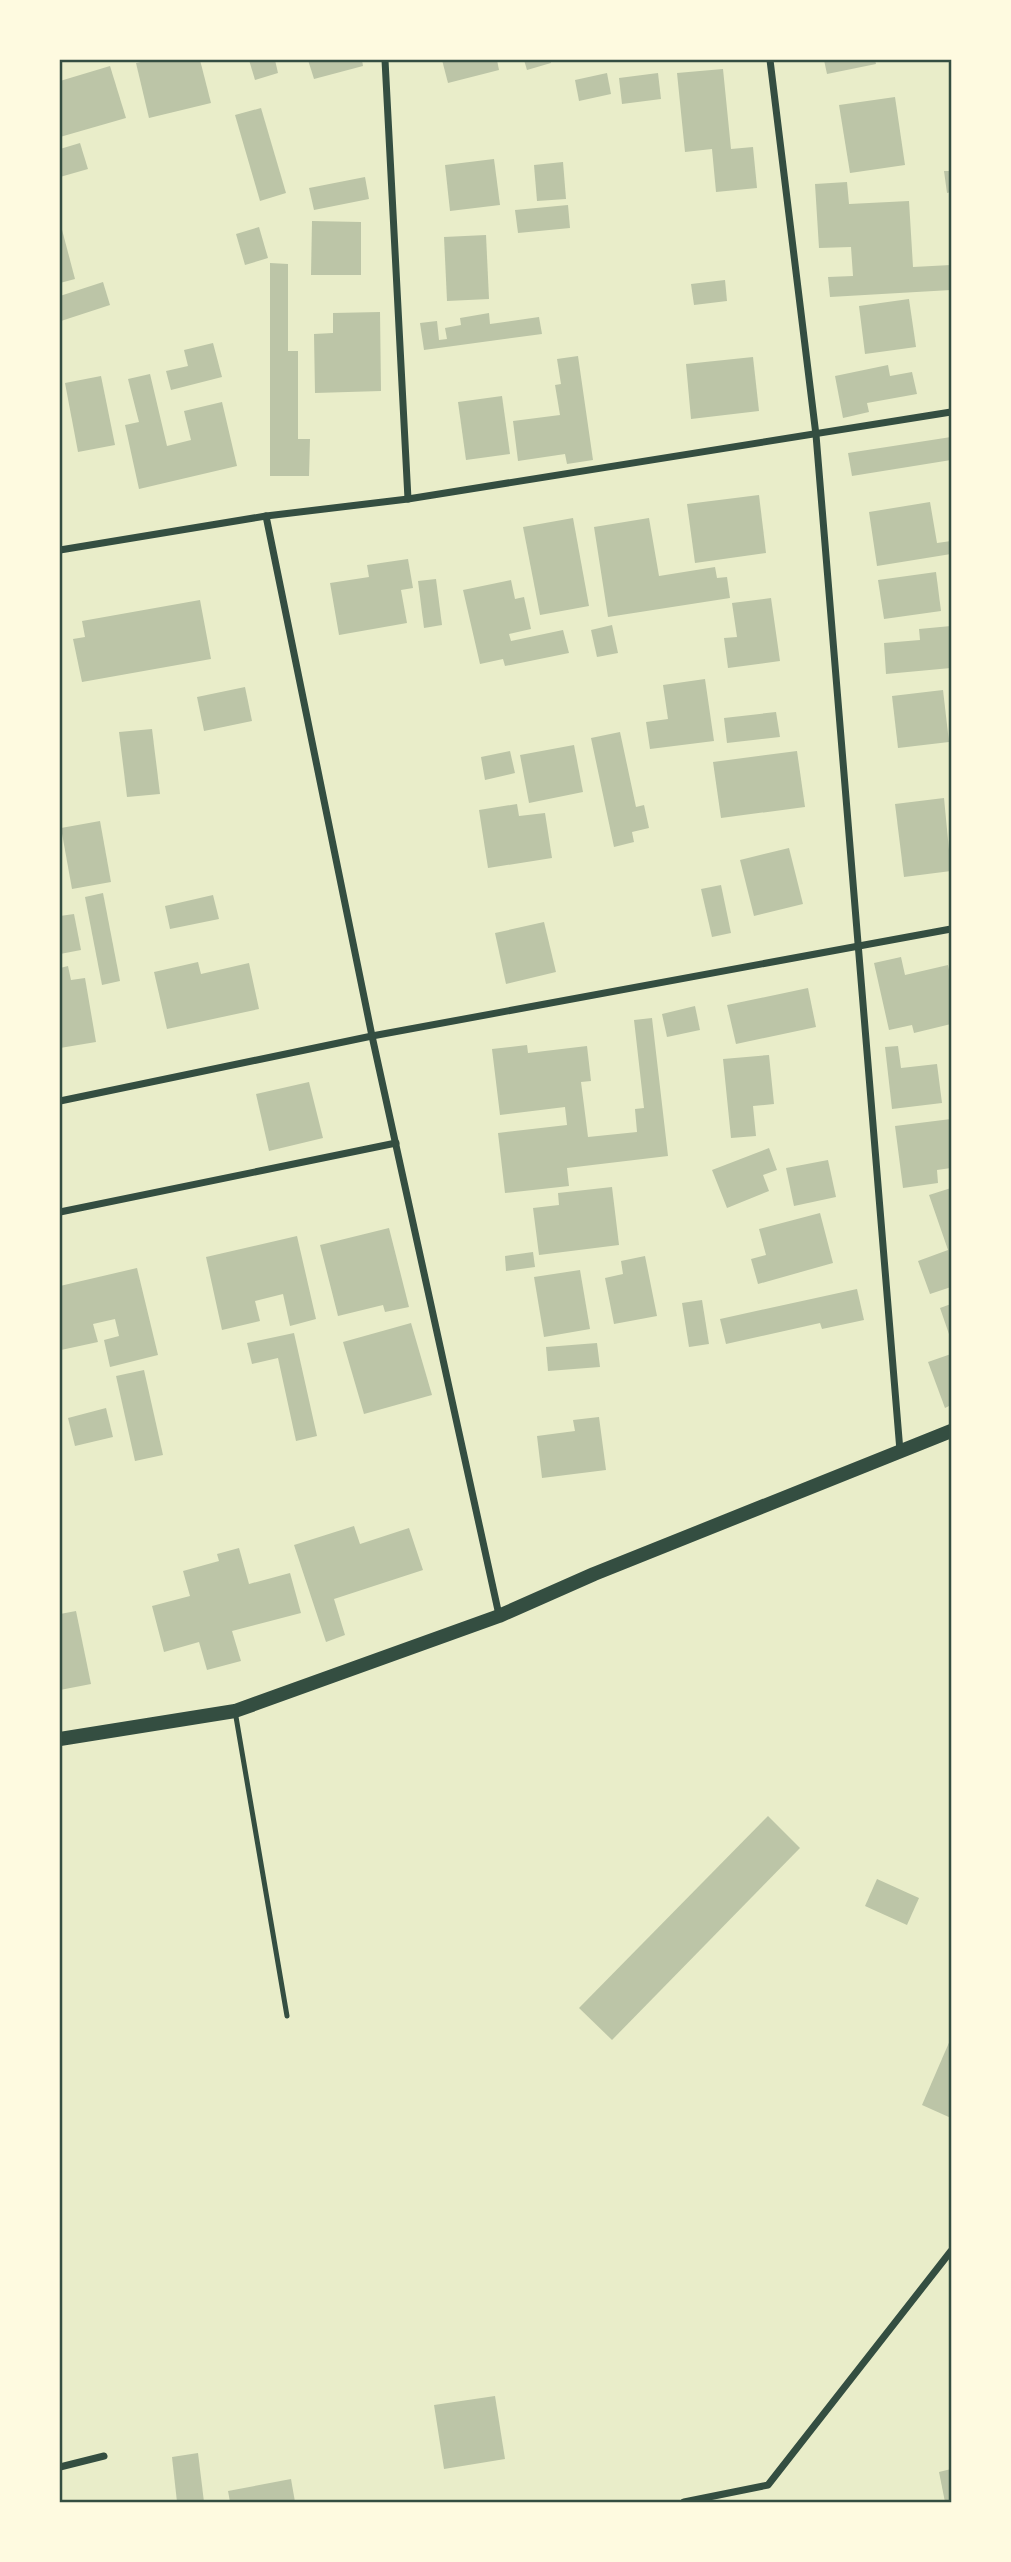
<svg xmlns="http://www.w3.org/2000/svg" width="1011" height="2562" font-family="'DejaVu Sans',sans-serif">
<rect width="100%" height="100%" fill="#e9edc9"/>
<!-- building -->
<g fill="#bcc5a7">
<polygon points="150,60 200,60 211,103 149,118 136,63"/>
<polygon points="249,60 275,60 278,73 255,80"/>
<polygon points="308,60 362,60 363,66 314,79"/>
<polygon points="442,60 497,60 499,70 448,83"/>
<polygon points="524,60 550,60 551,63 527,70"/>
<polygon points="824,60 875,60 876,64 827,74"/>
<polygon points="110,66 126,118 60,137 60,81"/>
<polygon points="723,69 731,149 753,147 757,188 716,192 712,149 685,152 677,73"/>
<polygon points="607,73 611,94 579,101 575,80"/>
<polygon points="658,73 661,99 622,104 619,78"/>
<polygon points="895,97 905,165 850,173 839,105"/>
<polygon points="261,108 286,193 260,201 235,115"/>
<polygon points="80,143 88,169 60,177 60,149"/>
<polygon points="494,159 500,205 450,211 445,165"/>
<polygon points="563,162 566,199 537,201 534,165"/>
<polygon points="944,171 951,171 951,192 947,193"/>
<polygon points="365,177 369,199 314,210 309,188"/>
<polygon points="847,182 849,204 909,201 913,267 951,265 951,290 830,297 828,277 853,276 851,247 819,248 815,184"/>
<polygon points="568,205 570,228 518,233 515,210"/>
<polygon points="312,221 361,222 361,275 311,275"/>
<polygon points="60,222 75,279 60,283"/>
<polygon points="259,227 268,258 245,265 236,234"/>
<polygon points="486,235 489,299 447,301 444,237"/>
<polygon points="270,263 288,264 288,351 298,351 298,439 310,439 309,476 270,476"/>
<polygon points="725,280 727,301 694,305 691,284"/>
<polygon points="103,282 110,305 61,321 60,296"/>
<polygon points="909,299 916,347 865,354 859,306"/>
<polygon points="380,312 381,391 315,393 314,334 333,333 333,313"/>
<polygon points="489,313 490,324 539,317 542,334 424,350 420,323 437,321 439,340 447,339 445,328 461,325 460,318"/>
<polygon points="213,343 222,377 171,390 166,371 188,366 184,350"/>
<polygon points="578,356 593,460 567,464 565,454 518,461 513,421 560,415 555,385 561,384 557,359"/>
<polygon points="753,357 759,411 691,419 686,364"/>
<polygon points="888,365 890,376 912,372 917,394 867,403 869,412 843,418 835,376"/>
<polygon points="150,374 167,446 191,440 184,411 222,402 237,466 139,489 125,425 139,422 128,379"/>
<polygon points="101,376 115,445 78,452 65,383"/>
<polygon points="502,396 510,454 466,460 458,402"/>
<polygon points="951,437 951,460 852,476 848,453"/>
<polygon points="759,495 766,553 695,563 687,504"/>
<polygon points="930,502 937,543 951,541 951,554 877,566 869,512"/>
<polygon points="573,518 589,606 540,615 523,527"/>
<polygon points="649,518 659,576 715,567 717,578 727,577 730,598 608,617 594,527"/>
<polygon points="408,559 413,588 401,590 407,623 339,635 330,583 369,577 367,565"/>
<polygon points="936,572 941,611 884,619 878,580"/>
<polygon points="436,579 442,625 424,628 418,581"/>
<polygon points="511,580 515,599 524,597 531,629 509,634 511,641 563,630 569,653 505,666 503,659 480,664 463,590"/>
<polygon points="771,598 780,661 728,668 724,638 737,637 732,603"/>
<polygon points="200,600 211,659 82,682 73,639 85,637 82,621"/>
<polygon points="612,625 618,653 597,657 591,630"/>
<polygon points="951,626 951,668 886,674 884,643 920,640 919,629"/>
<polygon points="705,679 714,741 650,749 646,722 668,719 663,685"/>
<polygon points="245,687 252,721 204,731 197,697"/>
<polygon points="943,690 949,742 898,748 892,696"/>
<polygon points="776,712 780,737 727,743 724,718"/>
<polygon points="152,729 160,794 127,797 119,732"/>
<polygon points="620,732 636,807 644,805 649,828 632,832 634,842 614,847 591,738"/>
<polygon points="574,745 583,792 529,803 520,755"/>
<polygon points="510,751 515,773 485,780 481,757"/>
<polygon points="797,751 805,807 721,818 713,762"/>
<polygon points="944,798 951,871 904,877 895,804"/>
<polygon points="517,804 519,816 545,813 552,858 488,868 479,810"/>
<polygon points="100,821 111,882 72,889 61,828"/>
<polygon points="789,848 803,904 754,916 740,860"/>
<polygon points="721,885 731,933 712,937 701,889"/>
<polygon points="103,893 120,981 102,985 85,897"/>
<polygon points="213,895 219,919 170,929 165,906"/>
<polygon points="74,914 81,950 60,954 60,916"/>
<polygon points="544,922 556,972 506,984 495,933"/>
<polygon points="901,957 905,975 948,965 951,980 951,1024 914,1033 912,1025 889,1030 874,963"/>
<polygon points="198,962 201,974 249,963 259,1009 167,1029 154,972"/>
<polygon points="68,966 71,980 85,978 96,1042 60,1048 60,968"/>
<polygon points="808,988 816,1027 736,1044 727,1005"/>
<polygon points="695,1006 700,1030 667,1037 662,1014"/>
<polygon points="652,1018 668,1156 567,1168 569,1186 505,1193 498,1133 567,1125 565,1107 500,1115 492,1049 527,1045 528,1053 587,1046 591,1081 581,1082 588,1137 637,1132 635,1109 644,1108 634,1020"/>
<polygon points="898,1046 901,1068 937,1064 942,1103 892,1109 885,1047"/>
<polygon points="769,1055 774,1104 753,1106 756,1136 731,1138 723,1059"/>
<polygon points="309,1082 323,1138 269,1151 256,1094"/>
<polygon points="951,1119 951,1168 937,1170 938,1183 903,1188 895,1126"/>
<polygon points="769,1148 777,1170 763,1175 769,1191 727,1208 712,1170"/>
<polygon points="828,1160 836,1197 794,1206 786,1168"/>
<polygon points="612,1187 619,1245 539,1255 533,1208 559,1205 558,1193"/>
<polygon points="951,1188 951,1287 930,1294 918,1261 948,1250 929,1195"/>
<polygon points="820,1213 833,1263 758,1284 751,1259 766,1255 759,1229"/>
<polygon points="389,1228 409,1307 385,1312 383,1305 338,1316 320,1245"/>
<polygon points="297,1236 316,1319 290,1326 283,1294 255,1301 260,1321 222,1330 206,1257"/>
<polygon points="533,1252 535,1267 506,1271 505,1256"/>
<polygon points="645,1256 657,1316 614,1324 605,1278 623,1274 621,1261"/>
<polygon points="137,1268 158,1355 110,1367 104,1340 119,1336 115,1319 93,1324 98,1342 61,1350 60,1286"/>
<polygon points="580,1270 590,1329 544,1337 534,1277"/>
<polygon points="857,1289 864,1320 822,1329 820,1323 726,1344 720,1319"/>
<polygon points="702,1300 709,1344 689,1347 682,1303"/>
<polygon points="951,1304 951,1340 940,1308"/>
<polygon points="411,1323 432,1395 364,1414 343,1342"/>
<polygon points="294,1333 317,1436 296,1441 278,1358 252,1364 247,1343"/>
<polygon points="597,1343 600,1367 548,1371 546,1347"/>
<polygon points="951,1354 951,1405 945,1408 928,1362"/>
<polygon points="144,1370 163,1455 135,1461 116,1376"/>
<polygon points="106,1408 113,1437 75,1446 68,1418"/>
<polygon points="599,1417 606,1470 542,1478 537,1436 575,1431 573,1420"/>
<polygon points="354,1526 360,1544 409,1528 423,1570 334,1599 345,1635 326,1642 294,1545"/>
<polygon points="239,1548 249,1584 290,1573 301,1613 232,1631 241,1661 207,1670 199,1642 164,1652 152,1606 190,1596 183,1571 219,1561 217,1554"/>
<polygon points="76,1611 91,1684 60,1690 60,1614"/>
<polygon points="768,1816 800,1848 612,2040 579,2008"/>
<polygon points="877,1879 919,1898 907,1925 865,1906"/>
<polygon points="951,2038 951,2118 922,2105"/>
<polygon points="495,2396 505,2459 444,2469 434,2405"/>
<polygon points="198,2453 204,2502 177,2502 172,2457"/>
<polygon points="951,2469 951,2502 945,2502 939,2472"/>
<polygon points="291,2479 295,2502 230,2502 228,2491"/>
</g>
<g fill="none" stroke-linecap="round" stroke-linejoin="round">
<!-- service -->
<polyline stroke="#344e41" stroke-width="5" points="235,1711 287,2016"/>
<!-- minor -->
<g stroke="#344e41" stroke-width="7">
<polyline points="385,60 408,499"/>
<polyline points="770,60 816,435 900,1451"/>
<polyline points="266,516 372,1036 499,1615"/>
<polyline points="60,550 266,516 408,499 951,412"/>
<polyline points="60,1101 372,1036 951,929"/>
<polyline points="60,1212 396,1143"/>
<polyline points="60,2467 104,2456"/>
<polyline points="684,2502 768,2485 951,2251"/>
</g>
<!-- secondary -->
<polyline stroke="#344e41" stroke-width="14" points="60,1739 235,1711 499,1616 594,1574 951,1431"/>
</g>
<!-- border -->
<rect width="1011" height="2562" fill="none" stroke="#fefae0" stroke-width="122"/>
<rect x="61" y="61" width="889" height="2440" fill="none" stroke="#344e41" stroke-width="2.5"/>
</svg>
